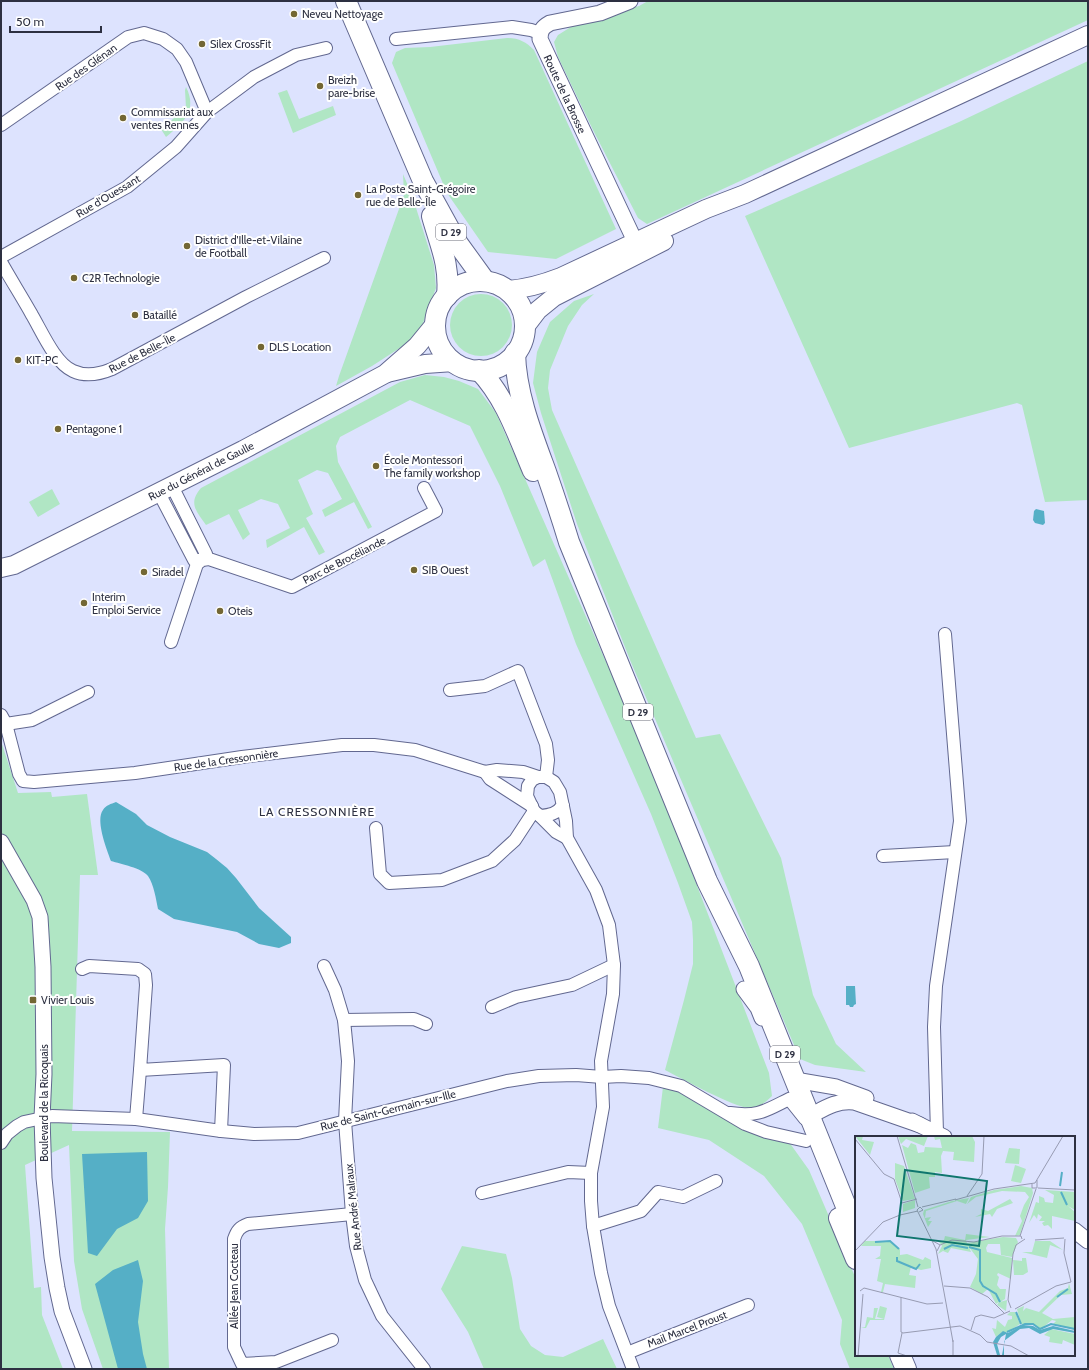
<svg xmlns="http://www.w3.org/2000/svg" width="1089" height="1370" font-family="Cabin,sans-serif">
<rect width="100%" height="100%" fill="#dde3fe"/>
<!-- green -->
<g fill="#b0e6c4">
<polygon points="648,1 1088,1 1088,20 647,224 638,218 593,130 558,57 554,42 558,35 574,25 639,6"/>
<path d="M507 38C519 38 526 42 534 50L616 229 556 259 488 252 447 193 392 63 396 52 405 48 430 47Z"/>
<polygon points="1088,61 1088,500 1045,502 1022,405 1017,403 849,448 745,216 959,122"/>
<path d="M186 87C198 111 183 123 166 137L161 129 186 108 185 90Z"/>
<polygon points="287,90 299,119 333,106 336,115 293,133 278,93"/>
<polygon points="403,174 412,195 434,265 436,288 422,326 412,338 403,346 372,366 336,386 339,376 404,195"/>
<polygon points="594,294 582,305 568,326 550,370 548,388 552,410 696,738 720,734 781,858 813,995 836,1044 866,1072 815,1065 800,1059 630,660 577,524 541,413 533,383 537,352 550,322 574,301"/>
<circle cx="481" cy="325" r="31"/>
<path d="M425 375 444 377 459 381 478 389 496 413 614 680 676 831 769 1073 772 1096C766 1102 760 1107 751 1108 736 1109 681 1078 665 1070L684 1000 693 964V940L692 922 678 883 651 814 576 644 545 559 533 567 500 486 470 426 410 400 340 437 336 446 338 462 372 527 368 529 354 502 325 517 322 510 342 499 328 473 317 470 298 480 313 514 306 518 325 552 319 555 304 527 267 548 266 540 290 528 278 504 261 499 238 510 250 534 243 540 229 514 206 525C196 511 188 503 201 488L400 382Z"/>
<polygon points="52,489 60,504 38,517 29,502"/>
<polygon points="1,741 18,793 51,792 52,797 87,794 98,875 80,875 72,1131 170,1132 168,1187 165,1229 169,1369 103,1369 82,1309 74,1261 69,1145 25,1165 34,1288 41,1287 42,1315 63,1369 1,1369"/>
<polygon points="663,1087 675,1089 700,1105 738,1124 789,1142 809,1170 856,1279 856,1355 888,1355 894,1369 850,1369 840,1344 842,1320 802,1224 764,1176 709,1140 658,1128"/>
<polygon points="462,1246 506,1254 512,1278 520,1329 531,1346 545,1355 563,1357 603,1339 617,1369 484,1369 468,1332 441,1289"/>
</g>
<!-- water -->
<g fill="#55afc6">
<polygon points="1036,509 1044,511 1045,523 1043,525 1035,523 1033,520 1034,511"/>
<path d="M116 802 136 814 147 825 170 837 207 852 216 859 227 868 236 878 259 908 291 937V943L279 948 259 944 237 932 174 919 158 909C156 899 154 885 148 876 142 868 121 864 111 861 107 850 95 820 103 810 106 805 111 804 116 802Z"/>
<polygon points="846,986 855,986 856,1004 854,1005 853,1007 850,1007 849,1005 846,1005"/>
<polygon points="147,1152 148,1201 138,1218 117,1229 97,1256 88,1253 82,1154"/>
<polygon points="138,1260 143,1281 138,1322 143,1354 147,1369 118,1369 95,1284 113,1270"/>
</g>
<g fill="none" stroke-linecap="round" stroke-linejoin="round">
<!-- minor casing -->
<g stroke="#626890" stroke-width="14">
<g id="minor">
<polyline points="396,39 512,27 531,30 540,33"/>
<polyline points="1,125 128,37 144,33 163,39 177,49 186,62 207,112"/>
<polyline points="1,257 127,187 176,147 207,112 254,77 296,55 326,48"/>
<path d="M1 262C11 280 22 297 32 315 42 332 55 363 73 371 86 377 100 374 112 369L246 297 324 258"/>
<polyline points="159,493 194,560 202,560 206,554 172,486"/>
<polyline points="171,642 197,564 202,560 209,559 292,587 436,511 424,488"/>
<polyline points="450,690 485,686 518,671 546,744 548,760 546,777"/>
<polyline points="1,715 6,724 19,774 23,781 34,782 135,773 242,757 342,745 374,745 415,750 485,772 497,770 523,772 538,777"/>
<polyline points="6,724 32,720 88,692"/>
<polyline points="485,772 490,779 532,806"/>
<path d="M563 805C557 814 550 815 540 816L534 811 527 796 528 786 532 780 538 777H546L554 782 560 792 566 821 567 838 596 890 609 925 614 965 613 994 601 1061 603 1107 591 1173V1201L593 1226 601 1273 609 1306 633 1369"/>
<polyline points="540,816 556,832 567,838"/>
<polyline points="376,828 380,874 389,883 442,880 492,861 515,840 534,811"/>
<polyline points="883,856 955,852"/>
<polyline points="324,966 335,990 344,1020 348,1061 345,1121 352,1214 356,1246 365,1280 382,1316 424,1369"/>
<polyline points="82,969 89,966 138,969 145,974 146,985 140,1070 224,1065 221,1131"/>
<polyline points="492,1007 516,997 572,985 614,965"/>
<polyline points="344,1020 414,1019 426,1024"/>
<path d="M730 1113C758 1117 765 1111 789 1099L805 1119"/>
<polyline points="136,1119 140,1070"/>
<polyline points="937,1133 934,1027 936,986 960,821 945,634"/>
<polyline points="1,1143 7,1134 17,1126 24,1122 52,1116 136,1119 221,1131 254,1134 298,1133 507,1081 539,1076 576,1075 602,1077 621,1076 649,1078 681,1086 745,1124 766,1132 806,1141"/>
<polyline points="482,1193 568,1172 591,1173"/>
<polyline points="593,1226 641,1211 658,1192 683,1197 716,1181"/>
<path d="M332 1340 276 1362 242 1364 234 1347V1239C237 1230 240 1227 248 1224L352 1214"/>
<polyline points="627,1353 748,1305"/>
</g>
</g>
<!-- tertiary casing -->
<g stroke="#626890" stroke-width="17">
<g id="tertiary">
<path d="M630 1 600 13 550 23C543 27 540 30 540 39L640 252"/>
<polyline points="1,842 34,900 40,917 43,967 44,1074 42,1118 44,1178 52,1257 57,1288 62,1311 84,1369"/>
<polyline points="744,989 758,1008 762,1018"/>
<polyline points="795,1080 836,1087 866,1098"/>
<path d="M804 1109 810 1116C825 1108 837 1100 854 1102L920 1125"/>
<polyline points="912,1121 944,1137"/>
<polyline points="1074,1230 1088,1241"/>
</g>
</g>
<!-- secondary casing -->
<g stroke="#626890" stroke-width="20">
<g id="secondary">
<path d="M507 290C526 289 543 284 561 277L706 209 745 194 1088 35"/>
<polyline points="525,327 538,310 554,297 664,241"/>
<polyline points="387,373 425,364 454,362"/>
<polyline points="1,568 14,565 243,450 385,374 417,346 435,324"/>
</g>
</g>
<!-- primary casing -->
<g stroke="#626890" stroke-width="22">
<g id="primary">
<polyline points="346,1 423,181 456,241 485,281"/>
<path d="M432 216C440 245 450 264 447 296"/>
<circle cx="480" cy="326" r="45"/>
<path d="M515 353C516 394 532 434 546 472 554 495 562 519 569 542L707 881 749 966 856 1231"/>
<path d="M479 370C506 398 518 436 533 471"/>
<polyline points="839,1218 856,1259"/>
<polyline points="900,1355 906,1369"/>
</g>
</g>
<!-- minor -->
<use href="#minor" stroke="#fff" stroke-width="12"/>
<!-- tertiary -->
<use href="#tertiary" stroke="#fff" stroke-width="15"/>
<!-- secondary -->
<use href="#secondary" stroke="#fff" stroke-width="18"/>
<!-- primary -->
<use href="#primary" stroke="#fff" stroke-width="20"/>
</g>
<!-- markers -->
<g fill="#736734" stroke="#fff" stroke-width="1.5">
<circle cx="294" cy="14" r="4"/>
<circle cx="202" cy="44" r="4"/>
<circle cx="320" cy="86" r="4"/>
<circle cx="123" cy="118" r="4"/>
<circle cx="358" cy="195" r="4"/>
<circle cx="187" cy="246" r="4"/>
<circle cx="74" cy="278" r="4"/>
<circle cx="135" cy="315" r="4"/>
<circle cx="261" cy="347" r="4"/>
<circle cx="18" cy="360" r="4"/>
<circle cx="58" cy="429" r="4"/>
<circle cx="376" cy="466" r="4"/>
<circle cx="414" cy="570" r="4"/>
<circle cx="144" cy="572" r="4"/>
<circle cx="84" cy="603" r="4"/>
<circle cx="220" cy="611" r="4"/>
<rect x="29" y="996" width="8" height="8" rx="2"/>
</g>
<g text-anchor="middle" stroke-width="4" stroke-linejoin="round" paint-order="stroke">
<!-- shield labels -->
<g fill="#fff" stroke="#6c6e7a" stroke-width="1">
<rect x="436" y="224" width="30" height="16" rx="3"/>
<rect x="623" y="704" width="30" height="16" rx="3"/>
<rect x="770" y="1046" width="30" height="16" rx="3"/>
</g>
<g font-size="10" font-weight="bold" fill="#2d3041">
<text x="451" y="236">D 29</text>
<text x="638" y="716">D 29</text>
<text x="785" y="1058">D 29</text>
</g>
<!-- poi labels -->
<g font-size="11" fill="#2d3041" stroke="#fff" text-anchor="start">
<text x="302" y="18">Neveu Nettoyage</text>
<text x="210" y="48">Silex CrossFit</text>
<text x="328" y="84">Breizh<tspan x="328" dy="13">pare-brise</tspan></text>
<text x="131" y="116">Commissariat aux<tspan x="131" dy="13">ventes Rennes</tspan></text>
<text x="366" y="193">La Poste Saint-Grégoire<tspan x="366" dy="13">rue de Belle-Île</tspan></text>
<text x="195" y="244">District d'Ille-et-Vilaine<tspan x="195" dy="13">de Football</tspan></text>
<text x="82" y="282">C2R Technologie</text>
<text x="143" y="319">Bataillé</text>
<text x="269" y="351">DLS Location</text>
<text x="26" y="364">KIT-PC</text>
<text x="66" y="433">Pentagone 1</text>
<text x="384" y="464">École Montessori<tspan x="384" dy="13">The family workshop</tspan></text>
<text x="422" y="574">SIB Ouest</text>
<text x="152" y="576">Siradel</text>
<text x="92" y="601">Interim<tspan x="92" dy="13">Emploi Service</tspan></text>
<text x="228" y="615">Oteis</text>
<text x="41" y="1004">Vivier Louis</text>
</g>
<!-- street labels -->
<g font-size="11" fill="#2d3041" stroke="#fff">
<text transform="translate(86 67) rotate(-35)" y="4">Rue des Glénan</text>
<text transform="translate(565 94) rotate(65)" y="4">Route de la Brosse</text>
<text transform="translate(108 196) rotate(-31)" y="4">Rue d'Ouessant</text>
<text transform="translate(142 353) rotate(-27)" y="4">Rue de Belle-Île</text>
<text transform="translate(201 471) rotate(-27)" y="4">Rue du Général de Gaulle</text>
<text transform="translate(344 560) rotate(-27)" y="4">Parc de Brocéliande</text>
<text transform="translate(226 760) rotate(-8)" y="4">Rue de la Cressonnière</text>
<text transform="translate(44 1103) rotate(-90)" y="4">Boulevard de la Ricoquais</text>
<text transform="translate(388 1110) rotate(-14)" y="4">Rue de Saint-Germain-sur-Ille</text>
<text transform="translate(353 1207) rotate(-96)" y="4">Rue André Malraux</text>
<text transform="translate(234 1286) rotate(-90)" y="4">Allée Jean Cocteau</text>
<text transform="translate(687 1329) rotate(-21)" y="4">Mail Marcel Proust</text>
</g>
<!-- neighbourhood labels -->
<g font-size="12" letter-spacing="1" fill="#2d3041" stroke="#fff">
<text x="317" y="816">LA CRESSONNIÈRE</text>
</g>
</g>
<!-- overview -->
<g transform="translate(855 1136)">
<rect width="220" height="220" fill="#dde3fe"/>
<path d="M0 0H8L7 4 19 6 15 19ZM43 0H73L69 10 51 3 46 8ZM79 0H117L120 6 119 26 98 24 99 16 88 15 86 20 87 37 80 36V41H74L75 52 60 57 47 9 53 12 56 7 61 9 63 17 69 16 70 11 87 12 85 3 80 4ZM154 12 165 13 164 28 150 27ZM40 27 49 30 60 63 48 65 40 43ZM160 29 171 33 166 47 156 45ZM166 50 177 52 178 57 165 99 160 100 167 85 165 80 169 69 174 61 170 56 147 55 121 61 112 68 116 61 139 54ZM190 54 220 56V74L213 70 220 76V85L197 80V93L193 89 189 90 187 87 190 85H184L187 81 183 78 182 83 179 79 174 87 181 66 184 67V60L189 62 190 66 198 67 199 59ZM114 62 111 68 102 65 71 75 70 82 76 81 73 85H77L73 91 68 78 69 74 97 65ZM155 63 158 67 142 73 137 81 135 78 120 81 126 78V73L133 75ZM60 64V72L48 76V68ZM111 98 135 101 111 104 112 107 148 101 161 102 163 106 157 121 146 119 145 108H133L131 112 132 116 157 122 156 143 143 137 142 139 144 141 142 149 145 153H151L150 163 145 166 152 164 151 175 142 169 144 166 141 168 133 153 127 158 115 151 121 138 123 123 114 111 116 116 96 112 93 117 88 115 83 118 87 110 84 106 89 104 90 100 110 104ZM10 105H35L45 113V119L52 118 68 124 70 121 76 124V132L66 134 56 131 54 139 61 140 60 152 30 148 28 156H26L28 147 22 145 26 123H20L25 120 26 110H6ZM180 105H195L208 114 195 109 192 122 167 116H177ZM167 122H171L173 136 168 139H159L158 124 167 125ZM214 147 217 158 206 159 187 177 198 183 220 181 219 194 198 188 201 185 197 184 186 193 178 188H166L162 173 169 170 168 175 171 172 184 176 205 155 213 152ZM25 170 32 172 29 184H15L11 192H6L10 191 12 181 18 182 19 172H23L20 183H29L22 181ZM155 176H160L165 188 153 196H147L141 201 137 192 141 193 142 184 150 191 153 184 157 183V180L152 179ZM196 193 220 198V209L208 204 207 208 194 206 195 201 189 199Z" fill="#b0e6c4"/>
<path d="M168 189 178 190 185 194 198 190 220 195V197L198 193 185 198 174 192 165 193 149 205V220L142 219 138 206 141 201 148 195 153 197ZM151 198 147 219H145L142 208 146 201Z" fill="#55afc6" fill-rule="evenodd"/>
<path fill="none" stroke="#55afc6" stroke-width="2" d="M205 50 207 36M206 56 212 69M20 106 35 105 44 113M114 111 125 114V145L128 150 141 158 145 166M89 113 97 109 113 112M42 121V125L61 133 65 128M202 161 213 153M161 176 166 188M152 196 170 188H178L185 193 196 188 220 193"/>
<path fill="none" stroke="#979bb2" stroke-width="1" d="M42 0 63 71M0 3 29 38 39 43 47 67 62 63M177 48V52H182V44M183 52 220 54M112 60 127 38 129 0M100 64 139 53 180 47 208 0M67 71 101 63M64 76 68 74 65 71 62 74 81 113 91 167M165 100 181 53M180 104 209 102M78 105 85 109 82 115M85 109 97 104 119 106 147 100H166L167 103M0 115 28 86 45 79 63 75M89 150 115 152 133 161 149 177M5 155 9 152 72 168 88 167M46 161V196L48 197M91 167 98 206M156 172 153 164 158 118 161 109 170 103M160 173 201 150 216 146 209 117 210 103M116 194 120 181 126 179 139 182 155 175M47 197 43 217 52 220M48 197 105 190 125 199 132 206 156 210 174 220M3 220 8 158M98 220V204"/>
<path fill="#0f766e" fill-opacity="0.15" stroke="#0f766e" stroke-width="2" d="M50 34 132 45 124 110 42 100Z"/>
<rect width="220" height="220" fill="none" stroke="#2d3041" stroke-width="2"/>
</g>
<!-- border -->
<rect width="1089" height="1370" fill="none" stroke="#2d3041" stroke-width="4"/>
<!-- scale -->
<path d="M10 26v6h91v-6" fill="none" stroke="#2d3041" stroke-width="2"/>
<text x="16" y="26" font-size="12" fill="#2d3041" stroke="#ffffff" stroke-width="3" paint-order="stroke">50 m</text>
</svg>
